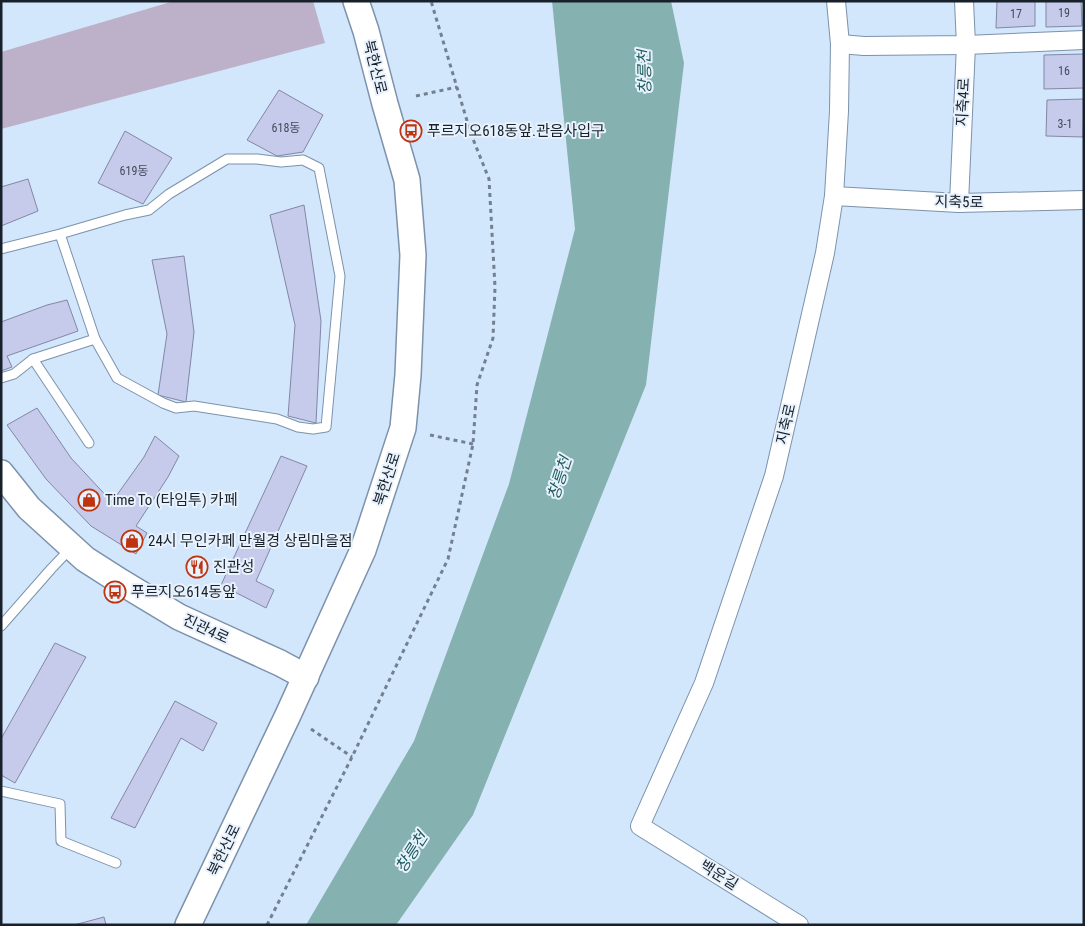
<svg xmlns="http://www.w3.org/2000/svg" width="1085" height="926" font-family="'Roboto Condensed','Noto Sans KR',sans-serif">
<rect width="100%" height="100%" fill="#d2e6fc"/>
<!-- green -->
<polygon fill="#bdb0c9" points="174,1 313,1 325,43 1,129 1,52"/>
<!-- water -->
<polygon fill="#85b2b1" points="552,1 671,1 684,63 646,385 473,815 396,925 306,925 414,741 509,484 575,229"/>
<!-- building -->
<g fill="#c6caeb" stroke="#8387a6">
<polygon points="997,1 1035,1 1035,26 996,28"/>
<polygon points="1046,1 1081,1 1082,26 1046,27"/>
<polygon points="1084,54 1084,88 1044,89 1044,55"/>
<polygon points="279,90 323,115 303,152 277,156 247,140"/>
<polygon points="1084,99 1083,137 1046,136 1047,100"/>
<polygon points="125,131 172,158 143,204 98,183"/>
<polygon points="28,179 38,211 1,226 1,187"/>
<polygon points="304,205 321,321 316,423 288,416 295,325 270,215"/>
<polygon points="184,256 194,332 186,402 158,395 167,334 152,260"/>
<polygon points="67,300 78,331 7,356 12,367 1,371 1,322 47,305"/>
<polygon points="37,408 71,458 112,502 144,457 155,436 179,456 168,477 136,526 147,533 136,554 91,526 46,479 7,425"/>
<polygon points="281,456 307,466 256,581 274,590 266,608 221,585"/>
<polygon points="55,643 86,657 15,783 1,775 1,739"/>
<polygon points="175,701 217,723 203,751 181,738 135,828 111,818"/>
<polygon points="104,917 106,925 74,925"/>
</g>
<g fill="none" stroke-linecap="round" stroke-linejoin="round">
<!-- lane casing -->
<g stroke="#7c92ac" stroke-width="11">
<g id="lane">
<polyline points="1,249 60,234 125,215 149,210 169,194 227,159 257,159 281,162 303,160 319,168 340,276 326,427 313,429 298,427 277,419 194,406 176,408 163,403 117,378 95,339 60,234"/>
<polyline points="33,359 89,443"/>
<polyline points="1,378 14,374 33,359 95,339"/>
<polyline points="1,626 51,569 70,549"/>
<polyline points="1,791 60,804 61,841 116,863"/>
</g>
</g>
<!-- street casing -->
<g stroke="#7c92ac" stroke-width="20">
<g id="street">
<polyline points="840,44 864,46 966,45 1084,40"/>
<polyline points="834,196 959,203 1084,200"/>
<polyline points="959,203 966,45 964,1"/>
<polyline points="799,925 640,826 704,683 774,476 825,253 834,196 839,111 840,44 836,1"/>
</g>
</g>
<!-- secondary casing -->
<g stroke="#7c92ac" stroke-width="28">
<g id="secondary">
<polyline points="1,473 29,508 85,559 121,582 179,617 280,663 306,677"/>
<polyline points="188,925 288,715 363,550 403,428 408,375 413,255 407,180 385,104 366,31 356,1"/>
</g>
</g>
<!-- path -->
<g stroke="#728090" stroke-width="3" stroke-dasharray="4 4" stroke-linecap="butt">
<polyline points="416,96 457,87"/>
<polyline points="430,435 473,444"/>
<polyline points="311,729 352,757"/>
<polyline points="267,925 352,757 448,559 473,444 477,385 493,338 495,287 489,179 471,134 431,1"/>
</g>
<!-- lane -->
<use href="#lane" stroke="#fff" stroke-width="9"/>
<!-- street -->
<use href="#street" stroke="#fff" stroke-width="18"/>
<!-- secondary -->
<use href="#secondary" stroke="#fff" stroke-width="25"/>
</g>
<!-- icons -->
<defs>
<g id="bus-ring" transform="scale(1.125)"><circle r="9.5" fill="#e8f2fd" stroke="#be3410" stroke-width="1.5"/><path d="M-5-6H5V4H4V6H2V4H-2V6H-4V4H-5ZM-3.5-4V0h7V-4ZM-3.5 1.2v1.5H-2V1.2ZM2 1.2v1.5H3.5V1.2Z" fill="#be3410"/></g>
<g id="shop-ring" transform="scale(1.125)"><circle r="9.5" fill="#e8f2fd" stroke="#be3410" stroke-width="1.5"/><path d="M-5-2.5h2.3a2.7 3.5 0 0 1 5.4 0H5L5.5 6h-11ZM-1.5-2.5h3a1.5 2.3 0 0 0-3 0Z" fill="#be3410"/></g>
<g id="restaurant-ring" transform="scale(1.125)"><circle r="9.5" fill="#e8f2fd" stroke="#be3410" stroke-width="1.5"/><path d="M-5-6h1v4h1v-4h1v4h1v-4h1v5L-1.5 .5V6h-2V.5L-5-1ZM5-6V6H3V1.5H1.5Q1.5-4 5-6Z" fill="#be3410"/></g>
</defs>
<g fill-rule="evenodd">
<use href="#bus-ring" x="411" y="131"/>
<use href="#shop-ring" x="89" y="500"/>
<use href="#shop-ring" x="132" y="541"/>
<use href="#restaurant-ring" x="197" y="567"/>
<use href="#bus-ring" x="115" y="592"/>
</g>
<g text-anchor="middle" stroke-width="4" stroke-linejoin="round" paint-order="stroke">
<!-- number labels -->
<g font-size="12" fill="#444b5b">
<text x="1064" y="17">19</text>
<text x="1016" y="18">17</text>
<text x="1064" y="75">16</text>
<text x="1065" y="128">3-1</text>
<text x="286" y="132">618동</text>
<text x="134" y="175">619동</text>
</g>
<!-- street labels -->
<g font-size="15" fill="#18212b" stroke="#e8f2fd">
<text transform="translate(375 67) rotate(76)" y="5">북한산로</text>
<text transform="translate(963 102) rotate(-87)" y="5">지축4로</text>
<text transform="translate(959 202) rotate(1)" y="5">지축5로</text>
<text transform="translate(786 424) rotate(-77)" y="5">지축로</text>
<text transform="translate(387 479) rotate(-72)" y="5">북한산로</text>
<text transform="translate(206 629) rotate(25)" y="5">진관4로</text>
<text transform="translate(224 850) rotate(-64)" y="5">북한산로</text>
<text transform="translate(719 875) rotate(32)" y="5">백운길</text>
</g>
<!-- poi labels -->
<g font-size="15" fill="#18212b" stroke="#e8f2fd" text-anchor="start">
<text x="427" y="136">푸르지오618동앞.관음사입구</text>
<text x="105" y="505">Time To (타임투) 카페</text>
<text x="148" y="546">24시 무인카페 만월경 상림마을점</text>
<text x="213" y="572">진관성</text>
<text x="131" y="597">푸르지오614동앞</text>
</g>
<!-- water labels -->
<g font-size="16" font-style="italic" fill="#1d5c5b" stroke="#e8f2fd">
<text transform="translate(644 72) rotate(-91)" y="6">창릉천</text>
<text transform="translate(559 478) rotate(-72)" y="6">창릉천</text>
<text transform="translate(411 852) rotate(-57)" y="6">창릉천</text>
</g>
</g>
<!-- border -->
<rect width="1085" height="926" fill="none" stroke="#18212b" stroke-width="5"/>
</svg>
